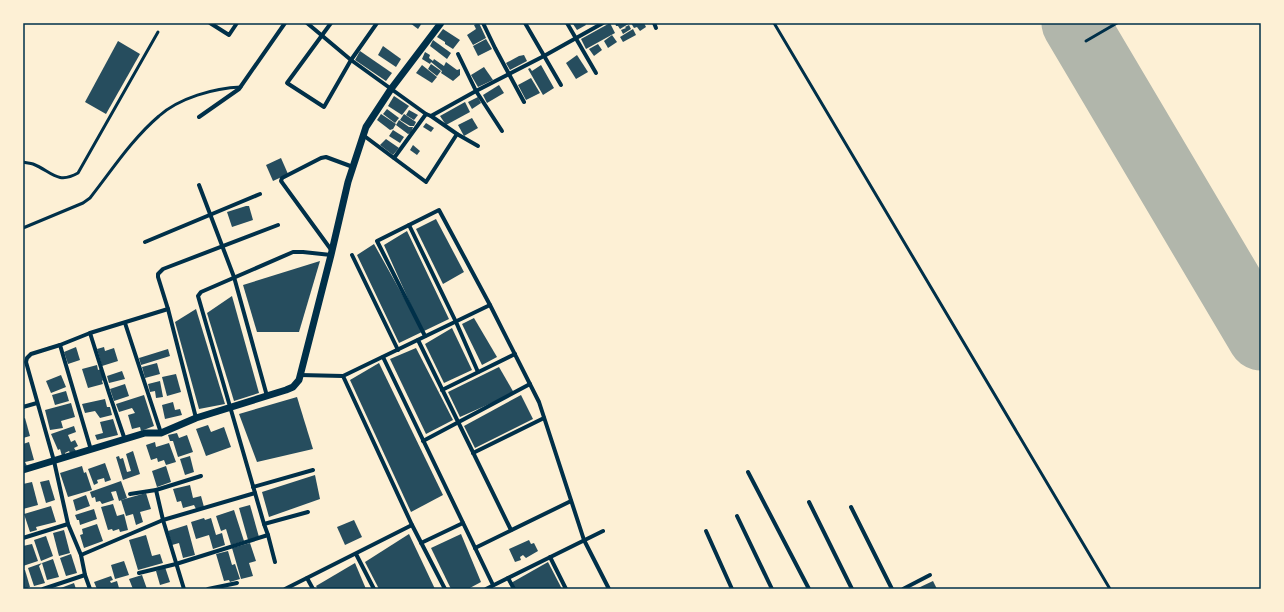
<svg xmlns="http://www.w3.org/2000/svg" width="1284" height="612" font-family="'Roboto Serif',serif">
<rect width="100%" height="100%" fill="#fdf0d5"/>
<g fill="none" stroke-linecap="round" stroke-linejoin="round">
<!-- runway -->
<polyline stroke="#b1b6ab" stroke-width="67" points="1075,23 1261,337"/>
</g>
<!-- building -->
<g fill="#264d5e">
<polygon points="410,23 422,23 418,29"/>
<polygon points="478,23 479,23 486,38 473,45 467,35 476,29 474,25"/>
<polygon points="575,23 585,23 586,25 577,30 573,24"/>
<polygon points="610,23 615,33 586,49 581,39"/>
<polygon points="615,23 630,23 620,29 618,26 616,26"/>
<polygon points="631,23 644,23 646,27 640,31 637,27 634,28"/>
<polygon points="629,25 631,29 623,34 621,30 626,28 625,27"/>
<polygon points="443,29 460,40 453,49 445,44 445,42 437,37"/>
<polygon points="633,29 636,35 623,42 620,37"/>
<polygon points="612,35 617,42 608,48 604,41"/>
<polygon points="486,39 492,49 478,56 473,46"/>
<polygon points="433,40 451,53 447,59 430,46"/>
<polygon points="118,41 140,54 106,114 85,102"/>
<polygon points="598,44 602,50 594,56 589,49"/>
<polygon points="383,46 401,59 396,67 378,55"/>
<polygon points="360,51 392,73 386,81 355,60"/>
<polygon points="425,52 430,55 429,58 433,61 434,59 444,66 446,62 457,70 460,69 460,75 453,81 441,73 442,71 431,62 430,64 422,59"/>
<polygon points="524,55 527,61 510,70 506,63 519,56"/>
<polygon points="577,55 588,72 576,79 566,63"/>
<polygon points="431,64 441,71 437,76 428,69"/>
<polygon points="422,65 437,77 432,83 416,73"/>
<polygon points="541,65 554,88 543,95 528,69 530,68 532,71"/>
<polygon points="484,67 493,80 478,87 471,75"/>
<polygon points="531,78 540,93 526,100 518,85"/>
<polygon points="499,85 504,93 487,103 483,95"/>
<polygon points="394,96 409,106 402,115 388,106"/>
<polygon points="478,97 481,103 472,109 468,102"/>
<polygon points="465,102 470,112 446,125 440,116"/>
<polygon points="387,109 399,118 395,123 383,114"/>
<polygon points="409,110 418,115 414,120 406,115"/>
<polygon points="381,114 396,124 393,129 390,130 377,120"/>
<polygon points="404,114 416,122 414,126 410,126 400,120"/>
<polygon points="472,118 478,128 464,136 458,125"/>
<polygon points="399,120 409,127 413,127 411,133 408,134 396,125"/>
<polygon points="426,123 434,128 431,132 423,127"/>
<polygon points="393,130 404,137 400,143 389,136"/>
<polygon points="386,139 399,148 393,155 380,145"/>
<polygon points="413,145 420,151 417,155 410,150"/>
<polygon points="281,158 288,174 273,181 266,165"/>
<polygon points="246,206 249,206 253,220 232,227 227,212"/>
<polygon points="436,219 464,272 443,284 416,229"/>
<polygon points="407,231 449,319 399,343 357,255 374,244 422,330 384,245"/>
<polygon points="320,261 299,332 257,332 243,285"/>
<polygon points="232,296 259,393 234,401 207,313"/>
<polygon points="196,309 225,404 199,409 175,322"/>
<polygon points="474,318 497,357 482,365 462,324"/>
<polygon points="452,328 472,370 444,383 425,344"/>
<polygon points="76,347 80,360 68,364 64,352"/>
<polygon points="104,347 105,351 114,348 118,361 102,366 97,349"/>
<polygon points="416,348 453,420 426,434 390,359"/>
<polygon points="168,349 170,356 141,365 139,358"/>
<polygon points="157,363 160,374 145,378 142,367"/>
<polygon points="379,363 443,495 411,512 350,380"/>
<polygon points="97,365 98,370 101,369 103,380 102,381 103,384 88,388 82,369"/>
<polygon points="499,367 514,393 460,417 448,392"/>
<polygon points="122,371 125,379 109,383 107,376"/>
<polygon points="176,374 181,392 167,396 162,377"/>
<polygon points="61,375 66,387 51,393 46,381"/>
<polygon points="160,381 163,397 156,398 155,391 150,392 148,384"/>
<polygon points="125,384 129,396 114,401 110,389"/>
<polygon points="66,391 69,401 55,405 52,395"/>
<polygon points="144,395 154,426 141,431 140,427 132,429 128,415 135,413 132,408 119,412 116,404"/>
<polygon points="521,395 533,419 475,448 464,426"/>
<polygon points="297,397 313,449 257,462 239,414"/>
<polygon points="105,399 107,407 110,407 112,415 100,418 95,411 85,413 82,404"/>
<polygon points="173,402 175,410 180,409 182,415 165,419 162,405"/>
<polygon points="71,403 75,417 61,421 63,428 50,430 45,410"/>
<polygon points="25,418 30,436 23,438 23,419"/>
<polygon points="113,419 118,435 97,440 95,435 103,433 100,422"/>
<polygon points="208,425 211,432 224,427 231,447 206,456 196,429"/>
<polygon points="74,426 76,432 68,435 71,442 75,440 78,446 74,448 76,451 70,453 69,451 65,453 65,455 62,456 60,449 58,450 51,434"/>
<polygon points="177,433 179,438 187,435 193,452 178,457 173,441 170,441 168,435"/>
<polygon points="29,442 34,460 25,462 27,466 23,467 23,444"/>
<polygon points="155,442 156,447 169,443 176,462 166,465 164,460 158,462 157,458 151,460 146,445"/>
<polygon points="133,451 140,474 123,480 116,457 119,456 120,459 123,458 127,472 131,471 126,454"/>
<polygon points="190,456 194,472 185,475 180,459"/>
<polygon points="105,463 111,480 105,482 104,478 97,480 98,483 94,485 88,469"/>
<polygon points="82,466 84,473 86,472 92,490 68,497 60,473"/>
<polygon points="166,466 171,482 157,487 152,471"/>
<polygon points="315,475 320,499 269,517 262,492"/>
<polygon points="49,480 55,500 46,503 40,482"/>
<polygon points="121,481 127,498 119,501 116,491 111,492 114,500 102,504 100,501 96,502 95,497 92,498 90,492"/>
<polygon points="32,482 38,505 23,509 23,484"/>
<polygon points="190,485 193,498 201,496 204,507 196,509 194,505 183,508 181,501 177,502 173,489"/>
<polygon points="146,493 151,509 140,512 143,522 136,525 133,514 126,516 121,500"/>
<polygon points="86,495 90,506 76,511 73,500"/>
<polygon points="113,504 117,516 124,514 128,530 120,532 119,529 113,531 112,529 108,530 101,507"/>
<polygon points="250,505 259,537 248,540 239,508"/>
<polygon points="51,506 56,522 36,527 37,530 30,532 24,514"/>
<polygon points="94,509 97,519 80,525 79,520 77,520 75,515"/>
<polygon points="234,510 244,541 231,545 226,529 221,531 216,516"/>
<polygon points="204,518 205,520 211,518 216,535 222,533 225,545 213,549 209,535 196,539 191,522"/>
<polygon points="354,520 362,537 345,545 337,527"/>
<polygon points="97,524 103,541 84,548 80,535 83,534 82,529"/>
<polygon points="187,525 195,555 183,558 179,543 172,545 168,531"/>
<polygon points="64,530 70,553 59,556 53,533"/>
<polygon points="409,534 435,589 379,589 365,562"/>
<polygon points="461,534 481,582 468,589 451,589 431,548"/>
<polygon points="146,535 152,556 160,554 163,563 138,570 129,540"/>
<polygon points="46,536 53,556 41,561 34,540"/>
<polygon points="529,540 531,544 534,543 538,551 526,558 523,555 520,557 521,560 515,562 509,549"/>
<polygon points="250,543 256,561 249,563 253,576 241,579 232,548"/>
<polygon points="32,544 38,561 23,566 23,546"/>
<polygon points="228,551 232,565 235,564 240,579 230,582 229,580 224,581 216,554"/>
<polygon points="71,554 77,573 66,576 60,558"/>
<polygon points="53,559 59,577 47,580 42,563"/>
<polygon points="124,561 129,575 115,579 111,565"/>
<polygon points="548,562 562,589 515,589 511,583"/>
<polygon points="42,563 39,566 45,583 34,586 28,568"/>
<polygon points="355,563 366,589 318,589 316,586"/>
<polygon points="165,567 170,582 160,585 156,571"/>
<polygon points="23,570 25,570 30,587 25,589 23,589"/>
<polygon points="142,575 147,589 133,589 129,579"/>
<polygon points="111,576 113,580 110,581 111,583 117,581 119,588 116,589 97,589 94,582"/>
<polygon points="933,581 937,589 916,589"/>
<polygon points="74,583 76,589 58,589"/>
</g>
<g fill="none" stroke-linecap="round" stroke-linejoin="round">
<!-- service -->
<g stroke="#003049" stroke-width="3">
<polyline points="774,23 1110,589"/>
<polyline points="1086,41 1117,23"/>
<path d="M23 162C26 163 30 163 33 164 51 171 57 185 78 173L158 32"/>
<path d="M23 228 83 203 90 198C112 170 132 139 159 116 179 98 214 88 241 87"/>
</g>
<!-- minor -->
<g stroke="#003049" stroke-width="4">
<polyline points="210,23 229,35 237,23"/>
<polyline points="307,23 351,60 426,114 431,116 457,134 478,146"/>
<polyline points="331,23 287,83 324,107 351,60 377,23"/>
<polyline points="483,23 495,48 524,102"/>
<polyline points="525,23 561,85"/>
<polyline points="567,23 596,73"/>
<polyline points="654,23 656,28"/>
<polyline points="458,54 476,91 502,131"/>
<polyline points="431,116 476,91 544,56 603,23"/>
<polyline points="199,117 239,89 285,23"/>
<polyline points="363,135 426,182 457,134"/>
<polyline points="394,158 426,114"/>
<polyline points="199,185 234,277 267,396"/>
<polyline points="409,225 456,322 478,372"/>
<polyline points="145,242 260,194"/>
<polyline points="332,251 281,181 282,178 321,158 326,157 353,167"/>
<polyline points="352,255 398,350"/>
<polyline points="125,323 161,433"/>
<polyline points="90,333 109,393 125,440"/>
<polyline points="425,336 377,241 439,210 490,305 539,402 584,540 609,589"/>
<polyline points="418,340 511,530"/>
<polyline points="60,345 91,450"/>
<polyline points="383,357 493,585"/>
<polyline points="300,375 343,376"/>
<polyline points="442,390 515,354"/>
<polyline points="23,407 37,403"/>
<polyline points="196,418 168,309 158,277 158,274 163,269 278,225"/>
<polyline points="423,441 530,384"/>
<polyline points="473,453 544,418"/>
<polyline points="748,472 809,589"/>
<polyline points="253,487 313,470"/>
<polyline points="156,490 163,520 184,589"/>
<polyline points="130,494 156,490 201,476"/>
<polyline points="809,502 852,589"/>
<polyline points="851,507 892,589"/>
<polyline points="737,516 772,589"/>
<polyline points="264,524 308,512"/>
<polyline points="706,531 732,589"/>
<polyline points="23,538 68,524"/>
<polyline points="421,543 463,523"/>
<polyline points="475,548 571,501"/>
<polyline points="356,554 374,589"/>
<polyline points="81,555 163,520 255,493"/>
<polyline points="550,557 566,589"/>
<polyline points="275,562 268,535 264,524 198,296 201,292 293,252 303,252 331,255"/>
<polyline points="139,573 176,564 268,535"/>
<polyline points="307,578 313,589"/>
<polyline points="508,578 514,589"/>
<polyline points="43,589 85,575"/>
<polyline points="90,589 85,575 81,555 68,524 54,461 26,362 27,358 31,354 60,345 90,333 168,309"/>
<polyline points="208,589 237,583"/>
<polyline points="285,589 412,525"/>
<polyline points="445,589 412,525 343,376 490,305"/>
<polyline points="486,589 603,531"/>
<polyline points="903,589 930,575"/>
</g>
<!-- tertiary -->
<polyline stroke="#003049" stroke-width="7" points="23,470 145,433 161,433 196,418 286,390 293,387 299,380 331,255 348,182 366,127 391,89 441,23"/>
</g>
<!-- border -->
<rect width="1284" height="612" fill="none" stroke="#fdf0d5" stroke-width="48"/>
<rect x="24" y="24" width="1236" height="564" fill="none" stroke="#003049" stroke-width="1.5"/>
</svg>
